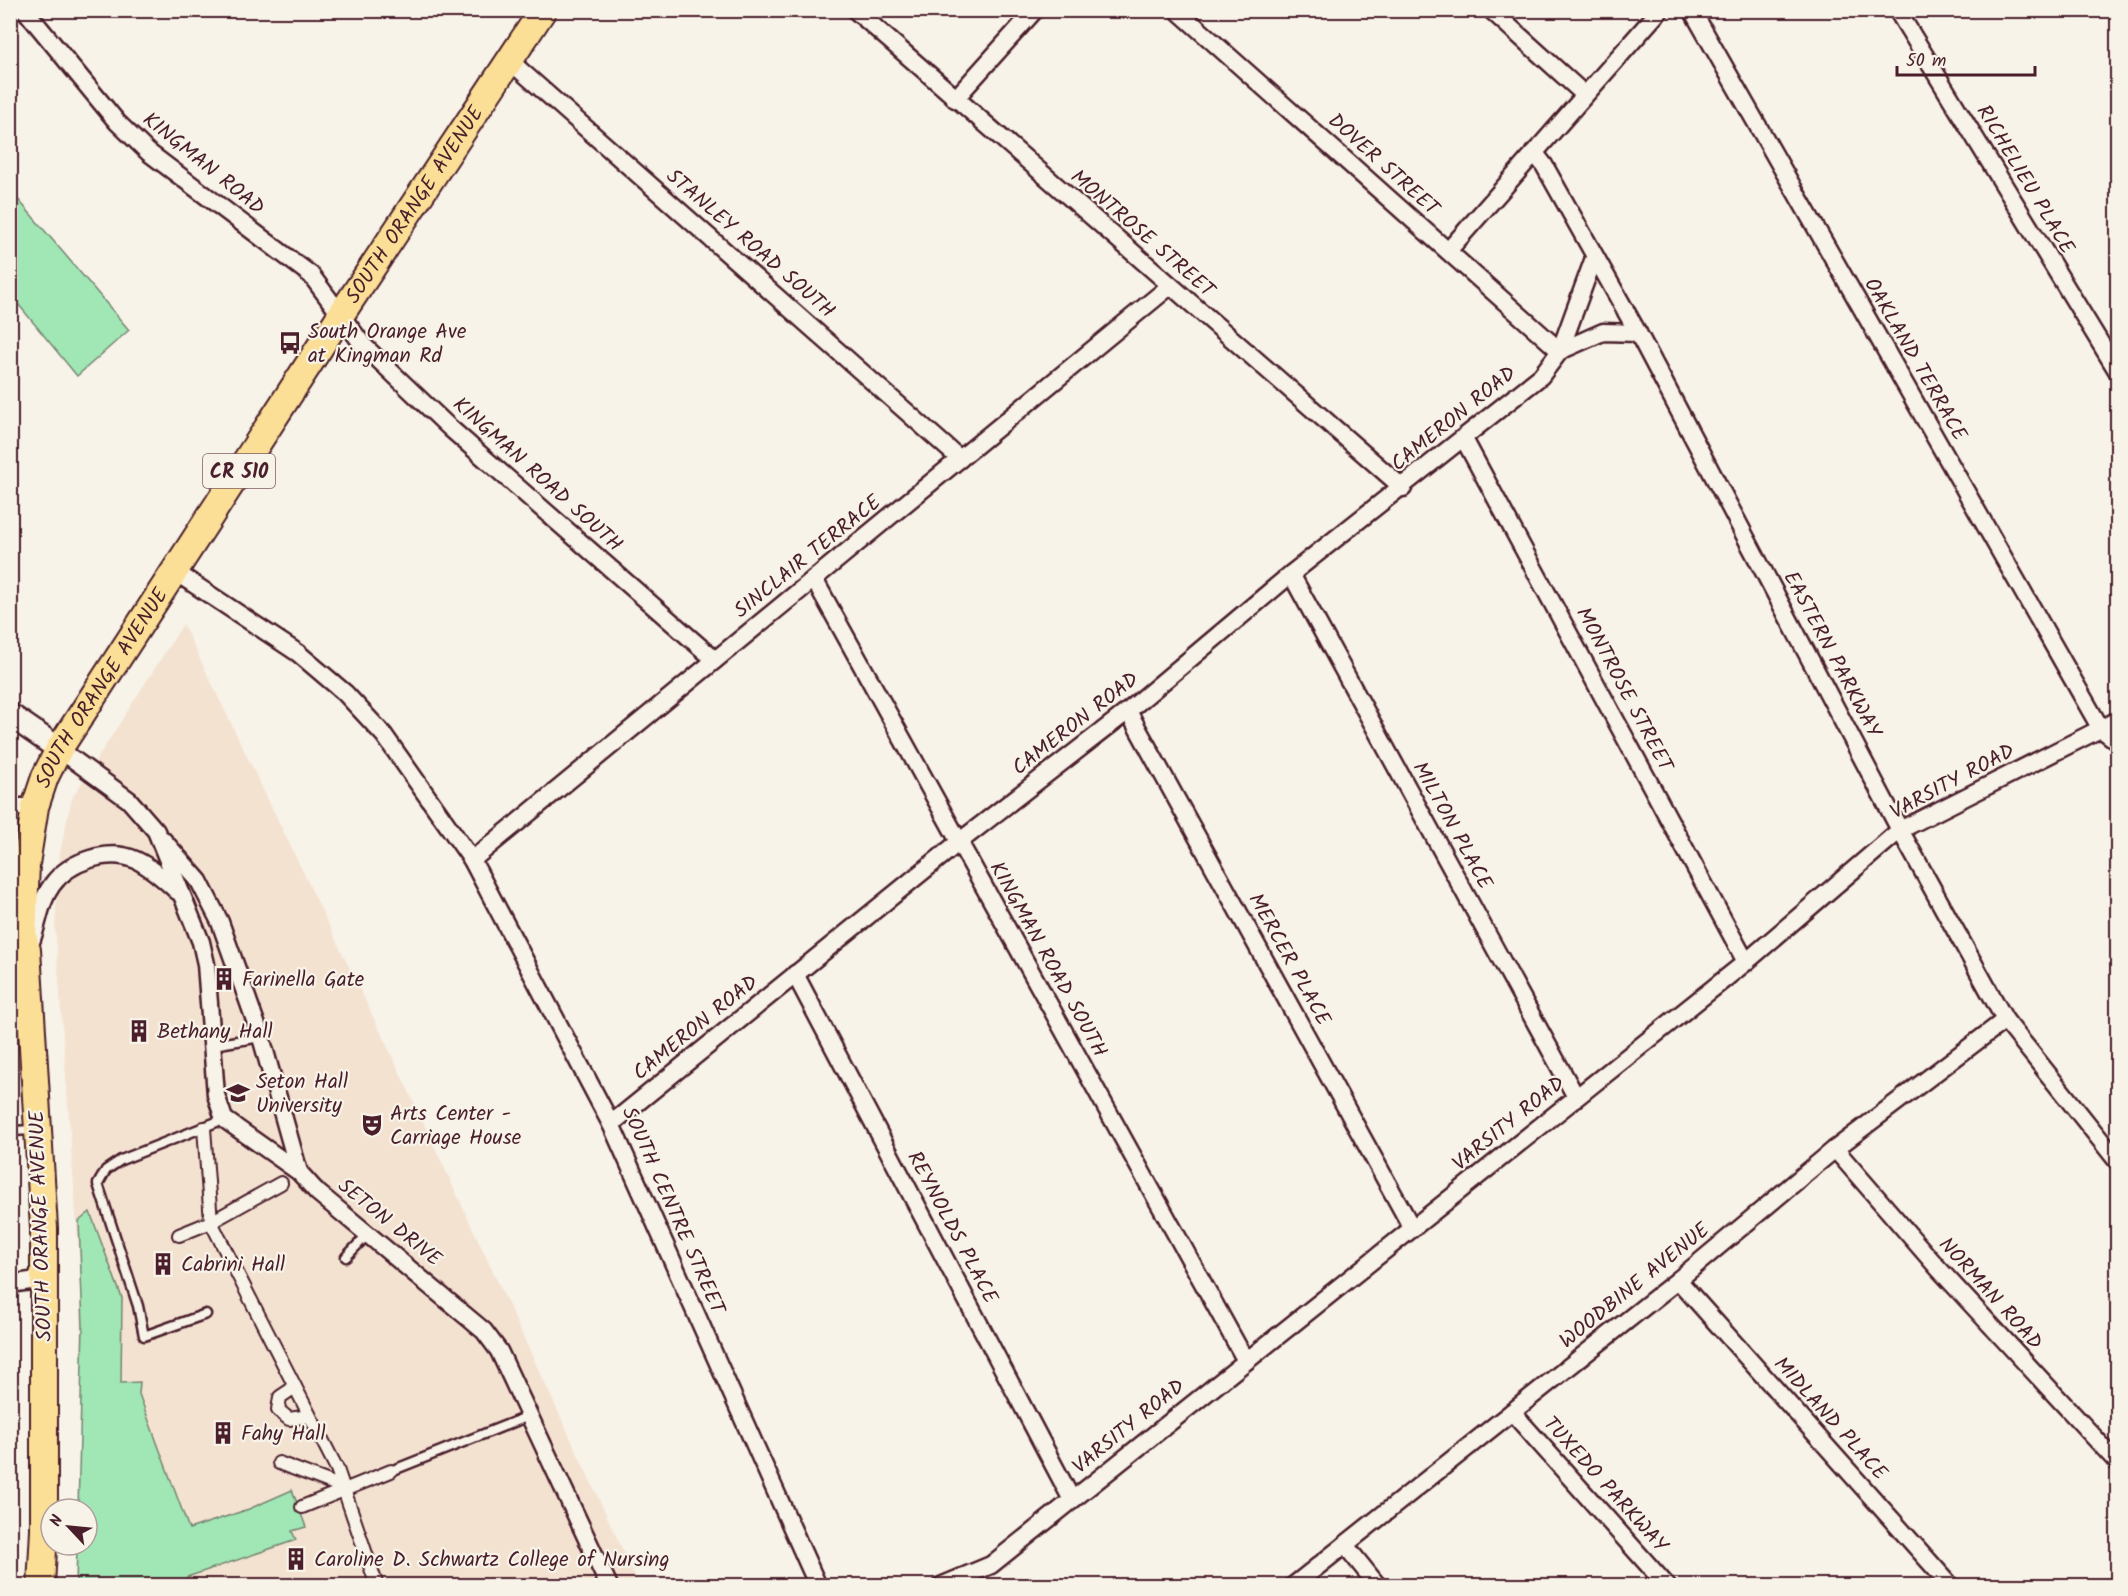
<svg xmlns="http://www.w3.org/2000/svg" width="2128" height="1596" font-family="Kalam,sans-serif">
<rect width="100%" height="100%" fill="#f7f3e8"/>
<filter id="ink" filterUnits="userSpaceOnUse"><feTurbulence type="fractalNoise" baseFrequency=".0167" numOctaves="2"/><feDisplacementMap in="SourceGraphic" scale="12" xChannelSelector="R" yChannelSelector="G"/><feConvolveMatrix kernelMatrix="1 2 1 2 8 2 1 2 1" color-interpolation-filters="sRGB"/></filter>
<g filter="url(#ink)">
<!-- built -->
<polygon fill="#f4e2d1" points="183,624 396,1064 639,1585 75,1586 78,1545 87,1545 87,1509 81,1442 81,1283 55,927 60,852 72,798"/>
<!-- green -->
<g fill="#a0e7b5" stroke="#758370" stroke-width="1.5">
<polygon points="11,191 129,330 77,376 19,305 11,299"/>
<polygon points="90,1212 122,1298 121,1383 140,1382 139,1394 189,1529 249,1509 292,1490 306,1527 292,1531 296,1540 187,1577 190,1585 76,1586 77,1545 87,1545 87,1509 78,1509 83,1326 79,1221"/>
</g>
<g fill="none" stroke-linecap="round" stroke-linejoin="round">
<!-- service casing -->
<g stroke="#4a1f2b" stroke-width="13">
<g id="service">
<polyline points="10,1008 27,1007"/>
<polyline points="213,1045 261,1037"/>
<polyline points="10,1131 35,1130"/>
<polyline points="346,1257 368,1234"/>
<polyline points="206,1314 144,1336 138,1306 98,1184 106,1170 121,1160 224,1119"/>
<polyline points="391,1471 529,1416"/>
</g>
</g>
<!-- pedestrian casing -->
<g stroke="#4a1f2b" stroke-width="16">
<g id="pedestrian">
<polyline points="204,1128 211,1222 337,1469 377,1586"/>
<polyline points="179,1235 211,1222 281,1183"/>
<polyline points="295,1387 280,1397 278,1410 289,1419 309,1416"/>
<polyline points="279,1463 345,1488"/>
<polyline points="302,1507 391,1471"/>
</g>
</g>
<!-- minor casing -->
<g stroke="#4a1f2b" stroke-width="21">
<g id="minor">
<polyline points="25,10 117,122 148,152 311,275 363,345 450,428 715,660"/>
<polyline points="855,10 1403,488"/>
<polyline points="1177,10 1560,351"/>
<polyline points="1491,10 1585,95"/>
<polyline points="1692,10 2101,729 2118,742"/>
<polyline points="1897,10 2118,372"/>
<polyline points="511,62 960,459"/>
<polyline points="955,99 1035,10"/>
<polyline points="1534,152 1544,165 1638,333 1900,830 2005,1020 2118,1162"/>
<polyline points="1448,251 1660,10"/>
<polyline points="1560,351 1603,332 1638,333"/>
<polyline points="1464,439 1746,962"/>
<polyline points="174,571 298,653 345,693 384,735 472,860 611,1124 818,1586"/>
<polyline points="1291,574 1576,1097"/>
<polyline points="814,579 1246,1361"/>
<polyline points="1128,711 1412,1228"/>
<polyline points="59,749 129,800 156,831 201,942 206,964 216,1095 224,1119 299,1172 317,1192 484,1331 499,1351 609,1586"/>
<polyline points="10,807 35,807"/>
<polyline points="162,839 199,881 220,922 261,1037 299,1172"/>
<polyline points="472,860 1170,286"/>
<path d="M28 949C38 929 38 904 52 885 69 861 109 848 136 860 151 867 165 880 177 891"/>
<polyline points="795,974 1072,1500"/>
<polyline points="611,1124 959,842 1128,711 1291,574 1541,376 1560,351 1594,258"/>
<polyline points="1835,1149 1938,1268 2118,1463"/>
<polyline points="1678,1280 1951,1586"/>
<polyline points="10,1284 44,1279"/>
<polyline points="1512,1412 1667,1586"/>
<polyline points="1345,1545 1378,1586"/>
<polyline points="941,1586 991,1565 1746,962 1900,830 2118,720"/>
<polyline points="1293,1586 1678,1280 1835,1149 2005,1020"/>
</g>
</g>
<!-- secondary casing -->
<g stroke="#4a1f2b" stroke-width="27">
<polyline id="secondary" points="10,715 59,749"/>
</g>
<!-- primary casing -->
<g stroke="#4a1f2b" stroke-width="30">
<g id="primary">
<path id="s1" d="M41 1586 44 1530V1228L27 950 23 936 26 864 35 807 45 777 59 749 342 313 543 10"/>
</g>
</g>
<!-- service -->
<use href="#service" stroke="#f7f3e8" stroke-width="8"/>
<!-- pedestrian -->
<use href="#pedestrian" stroke="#f7f3e8" stroke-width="12"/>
<!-- minor -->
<use href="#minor" stroke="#f7f3e8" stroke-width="16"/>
<!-- secondary -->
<use href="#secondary" stroke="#f7f3e8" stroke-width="22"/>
<!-- primary -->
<use href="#primary" stroke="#fbdf96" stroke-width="26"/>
</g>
</g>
<!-- icons -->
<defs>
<g id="bus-bare" transform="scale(1.8)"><path d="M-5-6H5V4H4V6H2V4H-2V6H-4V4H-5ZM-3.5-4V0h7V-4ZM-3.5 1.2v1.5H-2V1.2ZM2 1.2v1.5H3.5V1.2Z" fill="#4a1f2b" stroke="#f7f3e8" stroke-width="2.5" paint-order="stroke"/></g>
<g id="building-bare" transform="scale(1.8)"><path d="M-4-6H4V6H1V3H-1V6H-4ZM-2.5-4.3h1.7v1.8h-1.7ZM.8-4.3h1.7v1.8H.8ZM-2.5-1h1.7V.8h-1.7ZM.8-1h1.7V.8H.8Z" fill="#4a1f2b" stroke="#f7f3e8" stroke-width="2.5" paint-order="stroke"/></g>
<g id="university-bare" transform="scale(1.8)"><path d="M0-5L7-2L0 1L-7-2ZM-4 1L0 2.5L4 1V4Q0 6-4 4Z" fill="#4a1f2b" stroke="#f7f3e8" stroke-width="2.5" paint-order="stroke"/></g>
<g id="theatre-bare" transform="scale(1.8)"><path d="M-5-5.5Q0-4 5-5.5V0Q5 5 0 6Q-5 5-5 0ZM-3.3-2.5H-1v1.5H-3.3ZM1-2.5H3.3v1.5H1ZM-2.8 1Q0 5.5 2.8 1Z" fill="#4a1f2b" stroke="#f7f3e8" stroke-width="2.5" paint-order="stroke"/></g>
</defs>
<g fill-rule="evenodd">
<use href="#bus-bare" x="290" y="343"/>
<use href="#building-bare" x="224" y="979"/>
<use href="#building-bare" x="139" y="1031"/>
<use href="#university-bare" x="238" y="1093"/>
<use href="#theatre-bare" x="372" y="1125"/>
<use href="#building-bare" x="163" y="1264"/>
<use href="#building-bare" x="223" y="1433"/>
<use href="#building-bare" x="296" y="1559"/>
</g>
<g text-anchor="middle" stroke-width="4.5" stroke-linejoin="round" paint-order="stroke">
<!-- shield labels -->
<rect fill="#f7f3e8" stroke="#7e5f64" stroke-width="1.5" x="203" y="454" width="72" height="34" rx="4.5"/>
<g font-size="20" font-weight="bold" fill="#4a1f2b">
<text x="239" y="478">CR 510</text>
</g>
<!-- street labels -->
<g font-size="21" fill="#4a1f2b" stroke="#f7f3e8">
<text transform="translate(204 163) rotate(39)" y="7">KINGMAN ROAD</text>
<text transform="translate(1384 164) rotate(42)" y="7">DOVER STREET</text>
<text transform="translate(2026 179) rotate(59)" y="7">RICHELIEU PLACE</text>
<text dy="7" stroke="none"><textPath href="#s1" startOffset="1494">SOUTH ORANGE AVENUE</textPath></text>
<text transform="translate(1143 233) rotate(41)" y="7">MONTROSE STREET</text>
<text transform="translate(751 243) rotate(41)" y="7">STANLEY ROAD SOUTH</text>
<text transform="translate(1916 359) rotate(60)" y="7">OAKLAND TERRACE</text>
<text transform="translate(1453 418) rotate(-39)" y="7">CAMERON ROAD</text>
<text transform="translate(538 474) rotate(42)" y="7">KINGMAN ROAD SOUTH</text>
<text transform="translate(807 556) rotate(-39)" y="7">SINCLAIR TERRACE</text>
<text transform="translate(1833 654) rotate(62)" y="7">EASTERN PARKWAY</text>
<text dy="7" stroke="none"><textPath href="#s1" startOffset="918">SOUTH ORANGE AVENUE</textPath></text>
<text transform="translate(1625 689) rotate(62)" y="7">MONTROSE STREET</text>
<text transform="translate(1075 723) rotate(-38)" y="7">CAMERON ROAD</text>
<text transform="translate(1952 781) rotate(-28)" y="7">VARSITY ROAD</text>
<text transform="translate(1453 825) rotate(61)" y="7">MILTON PLACE</text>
<text transform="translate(1049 959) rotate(61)" y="7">KINGMAN ROAD SOUTH</text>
<text transform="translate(1290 959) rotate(61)" y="7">MERCER PLACE</text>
<text transform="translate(695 1027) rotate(-39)" y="7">CAMERON ROAD</text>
<text transform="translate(1508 1123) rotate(-39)" y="7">VARSITY ROAD</text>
<text transform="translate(674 1210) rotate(66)" y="7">SOUTH CENTRE STREET</text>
<text transform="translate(390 1222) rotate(39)" y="7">SETON DRIVE</text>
<text transform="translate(40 1226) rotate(-92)" y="7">SOUTH ORANGE AVENUE</text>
<text transform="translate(953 1227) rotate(62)" y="7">REYNOLDS PLACE</text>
<text transform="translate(1634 1285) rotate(-39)" y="7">WOODBINE AVENUE</text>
<text transform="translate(1991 1293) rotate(48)" y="7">NORMAN ROAD</text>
<text transform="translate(1831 1418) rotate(48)" y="7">MIDLAND PLACE</text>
<text transform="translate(1128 1426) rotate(-39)" y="7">VARSITY ROAD</text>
<text transform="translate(1606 1484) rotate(48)" y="7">TUXEDO PARKWAY</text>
</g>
<!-- poi labels -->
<g font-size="21" fill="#4a1f2b" stroke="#f7f3e8" text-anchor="start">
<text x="308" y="338">South Orange Ave<tspan x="308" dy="24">at Kingman Rd</tspan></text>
<text x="242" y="986">Farinella Gate</text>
<text x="157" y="1038">Bethany Hall</text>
<text x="256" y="1088">Seton Hall<tspan x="256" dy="24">University</tspan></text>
<text x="390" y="1120">Arts Center -<tspan x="390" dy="24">Carriage House</tspan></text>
<text x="181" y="1271">Cabrini Hall</text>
<text x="241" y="1440">Fahy Hall</text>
<text x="314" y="1566">Caroline D. Schwartz College of Nursing</text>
</g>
</g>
<!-- margin -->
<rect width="2128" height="1596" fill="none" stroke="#f7f3e8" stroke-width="36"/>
<rect x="18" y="18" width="2092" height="1560" fill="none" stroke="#4a1f2b" stroke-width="2" filter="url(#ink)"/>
<!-- north arrow -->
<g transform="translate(69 1527) rotate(296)"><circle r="28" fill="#f7f3e8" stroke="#b29e9c" stroke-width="1.5"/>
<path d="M0-4.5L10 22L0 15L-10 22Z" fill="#4a1f2b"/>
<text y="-9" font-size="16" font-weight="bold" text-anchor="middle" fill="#4a1f2b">N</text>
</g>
<!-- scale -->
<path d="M1897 66v9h138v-9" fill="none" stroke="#4a1f2b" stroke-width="3"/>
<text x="1906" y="66" font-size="18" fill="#4a1f2b" stroke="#f7f3e8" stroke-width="4.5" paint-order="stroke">50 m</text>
</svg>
